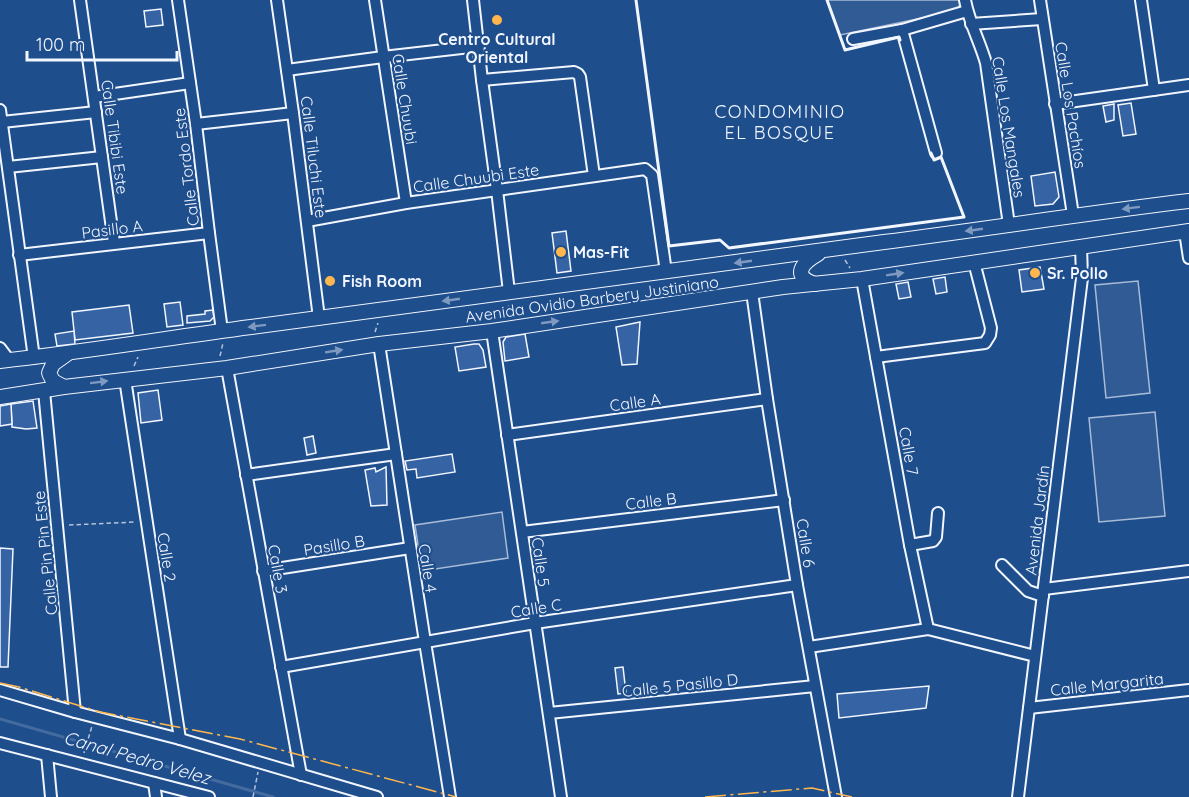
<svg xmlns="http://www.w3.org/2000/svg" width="1189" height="797" font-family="Quicksand,sans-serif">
<rect width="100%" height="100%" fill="#1f4e8c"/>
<!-- built -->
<g fill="#305b95" stroke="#a8bbd7" stroke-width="1.5">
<polygon points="827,0 959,0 960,5 956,11 840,35"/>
<polygon points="1138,281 1150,393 1106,398 1095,285"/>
<polygon points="1155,412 1165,516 1099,522 1089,418"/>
<polygon points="502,512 508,558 422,571 415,525"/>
</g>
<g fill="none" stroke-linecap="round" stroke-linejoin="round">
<!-- stream -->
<polyline stroke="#446ba0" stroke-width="3" points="0,719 273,797"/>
</g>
<!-- building -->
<g fill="#3563a3" stroke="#f2f6ff" stroke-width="1.5">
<polygon points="161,9 163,25 146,27 144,11"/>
<polygon points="1131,103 1136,134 1123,136 1118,105"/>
<polygon points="1114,104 1114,120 1106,122 1103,106"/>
<polygon points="1055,172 1059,197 1053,204 1035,206 1031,176"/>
<polygon points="566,231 571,271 557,273 552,233"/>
<polygon points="1040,267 1044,289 1022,292 1019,270"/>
<polygon points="945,277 947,292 936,294 933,279"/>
<polygon points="908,282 911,297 899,299 896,284"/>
<polygon points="180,302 183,325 167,327 164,304"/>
<polygon points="129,305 133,333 75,340 72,312"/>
<polygon points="213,310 214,317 210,321 187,323 187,316 205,314 205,311"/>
<polygon points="640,322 637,364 622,365 616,327"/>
<polygon points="74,331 75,344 57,346 55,334"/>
<polygon points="525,334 529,357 505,361 503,342 506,337"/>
<polygon points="474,344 479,344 483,350 486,367 459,371 455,347"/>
<polygon points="158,390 162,420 141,423 138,393"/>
<polygon points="33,401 37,428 26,429 12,427 11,404"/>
<polygon points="11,404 12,424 0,426 0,406"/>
<polygon points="313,436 316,453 307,455 304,438"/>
<polygon points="452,454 455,472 417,478 416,469 407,470 405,461"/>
<polygon points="386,467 387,505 371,506 365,470 375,468 376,472"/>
<polygon points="0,548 13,549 8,667 0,667"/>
<polygon points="623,667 626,693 618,694 615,668"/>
<polygon points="929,686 926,708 839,718 837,694"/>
</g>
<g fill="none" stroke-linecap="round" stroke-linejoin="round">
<!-- minor casing -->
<g stroke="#f2f6ff" stroke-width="14">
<g id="minor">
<polyline points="80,0 114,243"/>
<polyline points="178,0 196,124 209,233 222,331"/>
<polyline points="277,0 293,113 319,318"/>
<polyline points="375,0 406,203"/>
<polyline points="473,0 482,80 497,190 509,292"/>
<path d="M965 0C969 22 980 42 986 63L1009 225"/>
<polyline points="1040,0 1073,215"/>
<polyline points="1141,0 1154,90"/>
<polyline points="971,24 1042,19"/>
<polyline points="902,30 936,153"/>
<polyline points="853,39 902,30 967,11"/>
<polyline points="287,70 383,57 479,46"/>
<polyline points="482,80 574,72 578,74 580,77 594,176"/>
<polyline points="94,97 190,83"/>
<polyline points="1055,104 1189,85"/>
<polyline points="0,110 34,358"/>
<polyline points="2,122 96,112"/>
<polyline points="196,124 293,113"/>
<polyline points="8,167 102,157"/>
<polyline points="307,221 406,203 645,169 652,175 666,272"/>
<polyline points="1185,232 1189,258"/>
<polyline points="19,255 209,233"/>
<polyline points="862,279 910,545 928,629"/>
<polyline points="752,292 767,399 797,585 836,797"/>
<polyline points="492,331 561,797"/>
<polyline points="379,344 425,642 450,797"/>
<polyline points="0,348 9,360"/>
<polyline points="876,357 985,343 990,335 991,328 974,262"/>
<polyline points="227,368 301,775"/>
<polyline points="125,379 180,739"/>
<polyline points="44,391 75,712"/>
<polyline points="507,435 767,399"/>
<polyline points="246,475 396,454"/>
<polyline points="522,532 784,500"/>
<polyline points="910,545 933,541 936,537 938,513"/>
<polyline points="1002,565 1028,591 1043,596"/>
<polyline points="263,571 410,548"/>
<polyline points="1044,589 1189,571"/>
<polyline points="809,647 928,629 1035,656"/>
<polyline points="281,667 535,623 797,585"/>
<polyline points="0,690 75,712 180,739 377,797"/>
<polyline points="1029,708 1189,690"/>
<polyline points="549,713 815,686"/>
<polyline points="0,743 209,797"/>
<polyline points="47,755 51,797"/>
<polyline points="154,783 156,797"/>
<polyline points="1018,797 1082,278 1081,246"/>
</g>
</g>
<!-- major casing -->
<g stroke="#f2f6ff" stroke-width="16">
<g id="major">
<path d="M815 284C791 276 802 263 818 254"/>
<path d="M0 361C84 352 167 338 251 327 462 300 673 271 884 242 986 229 1087 213 1189 201"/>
<polyline points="64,387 53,381 49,373 53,364 67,354"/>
<polyline points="0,397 64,387 227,368 379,344 492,331 783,287 862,279 1189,231"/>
</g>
</g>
<!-- path -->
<g stroke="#b3c4dc" stroke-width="1.5" stroke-dasharray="4.5 3" stroke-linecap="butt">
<polyline points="845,260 850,268"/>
<polyline points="505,317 509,305"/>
<polyline points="375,332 378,323"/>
<polyline points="220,356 223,343"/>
<polyline points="134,366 138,357"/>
<polyline points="69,525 136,522"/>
<polyline points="84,753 92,726"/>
<polyline points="253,797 258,772"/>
</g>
<!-- minor -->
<use href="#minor" stroke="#1f4e8c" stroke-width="10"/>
<!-- major -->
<use href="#major" stroke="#1f4e8c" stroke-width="14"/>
<!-- wall -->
<g stroke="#f2f6ff" stroke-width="3">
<polyline points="636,0 669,246 720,240 729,248 964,217 941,157 934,160 931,153"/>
<polyline points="827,0 845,50 899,37 900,40"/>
</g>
<!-- power -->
<g stroke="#ffb74d" stroke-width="1.5" stroke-dasharray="21 4.5 3 4.5" stroke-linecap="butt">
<polyline points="0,683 19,687 100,712 240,739 456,797"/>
<polyline points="705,797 812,788 852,797"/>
</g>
</g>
<!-- one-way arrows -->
<defs><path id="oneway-solid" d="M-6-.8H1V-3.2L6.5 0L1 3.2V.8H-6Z" transform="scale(1.5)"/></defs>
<g fill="#7e9ac0">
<use href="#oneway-solid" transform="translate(1131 208) rotate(173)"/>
<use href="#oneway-solid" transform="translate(974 230) rotate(172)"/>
<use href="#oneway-solid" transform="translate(743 262) rotate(172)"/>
<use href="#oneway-solid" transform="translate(895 274) rotate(-9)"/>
<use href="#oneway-solid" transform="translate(451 300) rotate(172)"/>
<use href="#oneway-solid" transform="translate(550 322) rotate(-8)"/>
<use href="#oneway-solid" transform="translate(257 326) rotate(173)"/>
<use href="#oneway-solid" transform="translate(334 351) rotate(-9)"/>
<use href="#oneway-solid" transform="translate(99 382) rotate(-7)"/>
</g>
<!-- markers -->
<g fill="#ffb74d" stroke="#1f4e8c" stroke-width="2">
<circle cx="497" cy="20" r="6"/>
<circle cx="561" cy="252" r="6"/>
<circle cx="1035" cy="273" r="6"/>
<circle cx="330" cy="281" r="6"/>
</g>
<g text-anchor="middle" stroke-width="4.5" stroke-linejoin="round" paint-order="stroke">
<!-- poi labels -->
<g font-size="16" font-weight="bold" fill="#f2f6ff" stroke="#1f4e8c" text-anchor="start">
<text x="497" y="45" text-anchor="middle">Centro Cultural<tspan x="497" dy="18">Oriental</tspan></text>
<text x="573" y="258">Mas-Fit</text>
<text x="1047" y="279">Sr. Pollo</text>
<text x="342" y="287">Fish Room</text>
</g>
<!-- street labels -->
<g font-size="16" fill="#f2f6ff" stroke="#1f4e8c">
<text transform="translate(405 99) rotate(81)" y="6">Calle Chuubi</text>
<text transform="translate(1071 105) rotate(81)" y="6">Calle Los Pachíos</text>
<text transform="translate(1009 127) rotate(81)" y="6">Calle Los Mangales</text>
<text transform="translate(115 137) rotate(82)" y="6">Calle Tibibi Este</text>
<text transform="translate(314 157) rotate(83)" y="6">Calle Tiluchi Este</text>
<text transform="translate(186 167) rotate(-97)" y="6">Calle Tordo Este</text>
<text transform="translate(476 178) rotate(-8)" y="6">Calle Chuubi Este</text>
<text transform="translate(112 229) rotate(-7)" y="6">Pasillo A</text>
<text transform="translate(592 299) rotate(-8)" y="6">Avenida Ovidio Barbery Justiniano</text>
<text transform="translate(635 402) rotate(-8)" y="6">Calle A</text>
<text transform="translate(909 451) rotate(80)" y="6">Calle 7</text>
<text transform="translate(651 501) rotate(-7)" y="6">Calle B</text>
<text transform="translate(1037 520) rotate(-83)" y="6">Avenida Jardín</text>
<text transform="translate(806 543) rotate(81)" y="6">Calle 6</text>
<text transform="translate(334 545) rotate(-9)" y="6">Pasillo B</text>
<text transform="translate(45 553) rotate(-96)" y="6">Calle Pin Pin Este</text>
<text transform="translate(167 557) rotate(81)" y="6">Calle 2</text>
<text transform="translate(541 562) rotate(82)" y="6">Calle 5</text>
<text transform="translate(428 568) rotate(81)" y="6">Calle 4</text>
<text transform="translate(278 569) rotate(80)" y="6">Calle 3</text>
<text transform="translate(536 608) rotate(-9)" y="6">Calle C</text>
<text transform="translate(1107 684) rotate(-6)" y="6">Calle Margarita</text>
<text transform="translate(680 685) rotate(-6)" y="6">Calle 5 Pasillo D</text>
</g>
<!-- neighbourhood labels -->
<g font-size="18" letter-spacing="1.5" fill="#f2f6ff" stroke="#1f4e8c">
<text x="780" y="118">CONDOMINIO<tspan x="780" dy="21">EL BOSQUE</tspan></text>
</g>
<!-- water labels -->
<g font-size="18" font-style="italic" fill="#f2f6ff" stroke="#1f4e8c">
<text transform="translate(137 758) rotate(16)" y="6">Canal Pedro Velez</text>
</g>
</g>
<!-- scale -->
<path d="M27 51v9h150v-9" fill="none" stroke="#f2f6ff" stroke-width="3"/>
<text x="36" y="51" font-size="18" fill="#f2f6ff" stroke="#1f4e8c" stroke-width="4.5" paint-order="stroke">100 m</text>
</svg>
